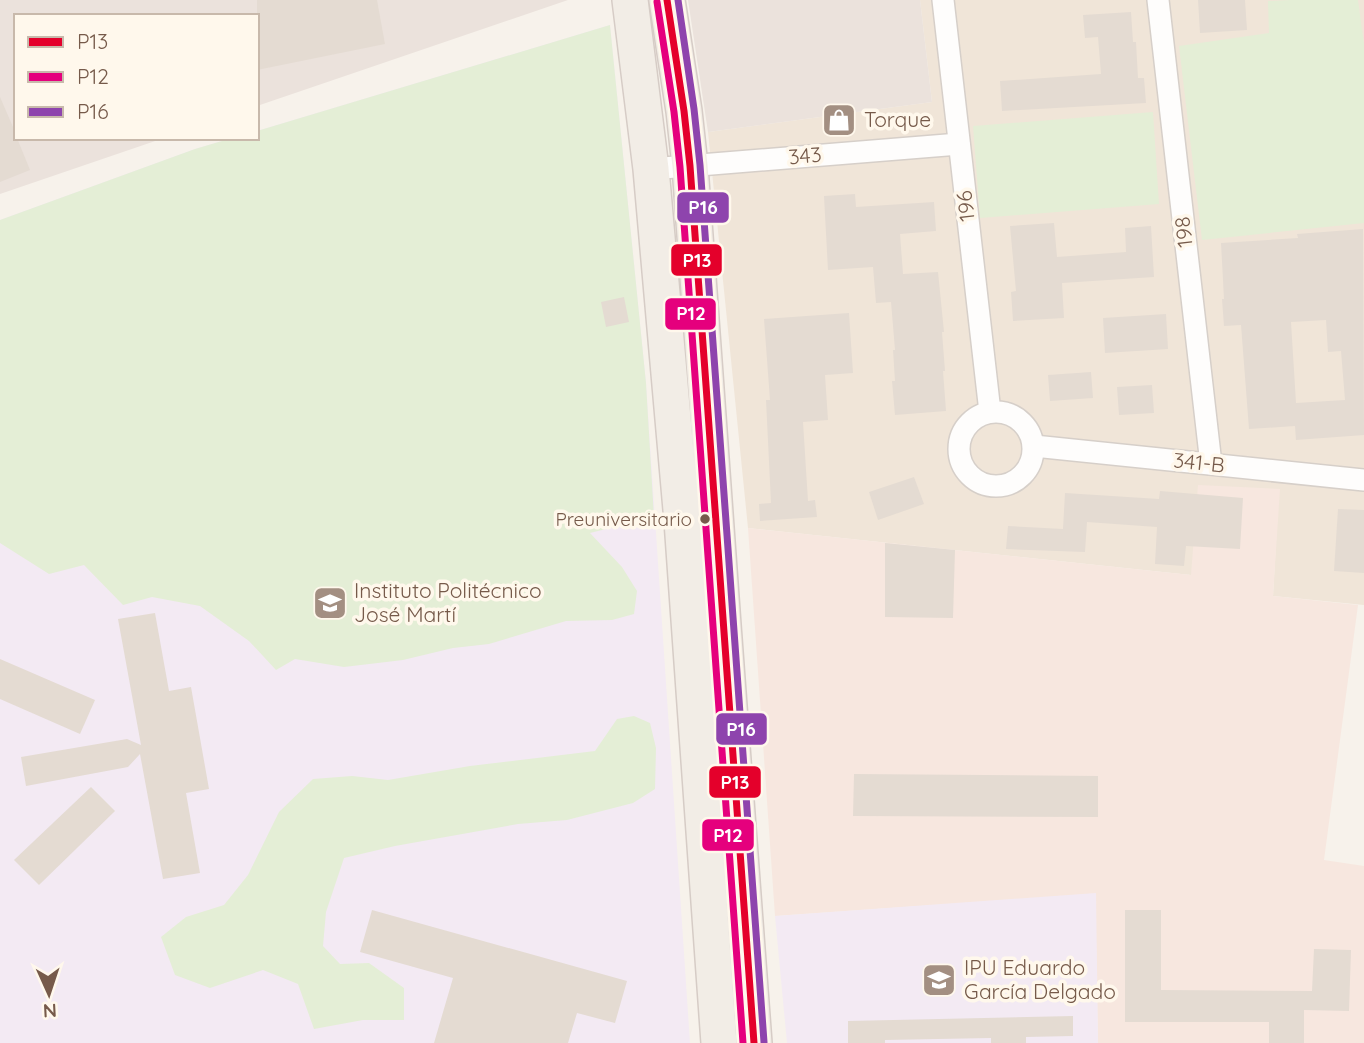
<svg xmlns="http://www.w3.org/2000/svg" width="1364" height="1043" font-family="Quicksand,sans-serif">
<rect width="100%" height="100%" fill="#f7f2eb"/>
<!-- residential -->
<polygon fill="#f0e5d8" points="920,0 1364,0 1364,605 1273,596 1279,489 1191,575 748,528 708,132 932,102"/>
<!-- commercial -->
<polygon fill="#f7e7df" points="1198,485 1280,489 1273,596 1358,605 1324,860 1364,866 1364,1043 1098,1043 1095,894 775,916 748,528 1191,575"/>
<!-- industrial -->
<g fill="#ebe2dc">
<polygon points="0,0 568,0 257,106 257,16 16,16 16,138 164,138 0,194"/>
<polygon points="688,0 920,0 932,102 708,132"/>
</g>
<!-- education -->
<g fill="#f3eaf3">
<polygon points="610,25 646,383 690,1043 0,1043 0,220 195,149 232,138 257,138 257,131"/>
<polygon points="1096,893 1098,1043 787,1043 775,916"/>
</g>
<!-- green -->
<g fill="#e4eed6">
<polygon points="1290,0 1358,0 1364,44 1364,223 1202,240 1179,46 1269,33 1268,1"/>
<polygon points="610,25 646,383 654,517 590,533 622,567 637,591 634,614 612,620 566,621 489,644 453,648 403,660 344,667 295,659 276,670 249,641 200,606 152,597 123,605 84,565 49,574 0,543 0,220 195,149 232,138 257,138 257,131"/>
<polygon points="1153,112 1159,204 980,218 973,126"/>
<polygon points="634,716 650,723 656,748 655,789 633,803 567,820 518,824 395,846 344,858 326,912 323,946 340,964 369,963 404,988 404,1020 363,1020 314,1029 298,984 263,970 210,988 175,975 161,937 186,917 224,905 248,875 279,812 313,779 352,776 388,780 470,766 595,751 617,719"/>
</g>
<!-- building -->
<g fill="#e4dbd2" fill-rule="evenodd">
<polygon points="257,0 377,0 385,44 257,70"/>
<polygon points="1198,0 1245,0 1247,30 1200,33"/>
<polygon points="1131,12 1133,42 1136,42 1138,78 1144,78 1146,103 1002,111 1000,81 1101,74 1098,37 1085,38 1083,15"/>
<polygon points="0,97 16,134 16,138 17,138 30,170 0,182"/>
<polygon points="855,194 856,207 934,202 936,231 900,234 903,274 938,272 944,332 942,332 945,371 943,371 946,411 895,415 892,381 895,381 893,350 895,350 891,302 876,303 873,267 828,270 824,196"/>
<polygon points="1054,223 1057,257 1126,252 1125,228 1151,226 1154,277 1062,283 1064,318 1013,321 1011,292 1016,291 1010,226"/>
<path d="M1363 229 1364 435 1296 440 1295 426 1249 429 1241 325 1224 326 1222 299H1224L1221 243 1298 238 1297 234ZM1326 320 1328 352 1341 351 1345 400 1296 403 1291 322Z"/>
<polygon points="624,297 629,322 606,327 601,302"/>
<polygon points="849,313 853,373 825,375 828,420 803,422 808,501 815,500 817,517 760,521 759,504 771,503 766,400 770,400 764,319"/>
<polygon points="1166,314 1168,349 1105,353 1103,318"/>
<polygon points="1091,372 1093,398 1050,401 1048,375"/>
<polygon points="1152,385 1154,413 1119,415 1117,387"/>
<polygon points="914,477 924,504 878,520 869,492"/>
<polygon points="1160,491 1243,498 1240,549 1186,546 1184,566 1155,564 1157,527 1087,522 1085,552 1006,549 1008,526 1063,529 1065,493 1159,499"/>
<polygon points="1338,509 1364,510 1364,573 1334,571"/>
<polygon points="885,543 955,550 953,618 885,617"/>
<polygon points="155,613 169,691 191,687 209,789 186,793 200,873 163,879 140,754 128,767 26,786 21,757 127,739 141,745 118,619"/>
<polygon points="0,659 95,700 80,734 0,699"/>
<polygon points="854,774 1098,776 1098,817 853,816"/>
<polygon points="91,787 115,811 39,885 14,860"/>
<polygon points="372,910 627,981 615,1023 577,1013 568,1043 434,1043 453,978 360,952"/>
<polygon points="1125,910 1161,910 1161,990 1312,991 1314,949 1351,950 1349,1011 1304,1010 1304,1043 1269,1043 1269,1022 1125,1022"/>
<polygon points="1073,1016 1073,1036 1026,1037 1026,1043 991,1043 991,1038 885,1040 885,1043 848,1043 848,1021"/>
</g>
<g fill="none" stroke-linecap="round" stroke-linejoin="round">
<!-- minor casing -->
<g stroke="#d6cfc9" stroke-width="24">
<g id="minor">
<polyline points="943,0 990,412"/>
<polyline points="1158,0 1211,464"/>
<polyline points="651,169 959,144"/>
<circle cx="996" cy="449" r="37"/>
<polyline points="1034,446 1364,480"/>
</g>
</g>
<!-- primary casing -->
<g stroke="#d6ccc6" stroke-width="38">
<g id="primary">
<polyline points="630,0 651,169 682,521 719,1043"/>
<path d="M667 0 684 111 690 166C713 458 730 751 754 1043"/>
</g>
</g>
<!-- minor -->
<use href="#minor" stroke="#fefdfc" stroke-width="21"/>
<!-- primary -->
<use href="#primary" stroke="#f2ede6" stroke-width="35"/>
<!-- bus-1 casing -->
<g stroke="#fff8ec" stroke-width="12">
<polyline id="bus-1" points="667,0 684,111 690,166 754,1043"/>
</g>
<!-- bus-2 casing -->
<g stroke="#fff8ec" stroke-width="12">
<polyline id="bus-2" points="657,2 674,112 680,167 743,1043"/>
</g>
<!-- bus-3 casing -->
<g stroke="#fff8ec" stroke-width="12">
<polyline id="bus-3" points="678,0 694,109 700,165 764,1042"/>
</g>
<!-- bus-1 -->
<use href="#bus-1" stroke="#e4002b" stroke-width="7"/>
<!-- bus-2 -->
<use href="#bus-2" stroke="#e5007d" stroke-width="7"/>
<!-- bus-3 -->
<use href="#bus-3" stroke="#8e44ad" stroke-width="7"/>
</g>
<!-- icons -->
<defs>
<g id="shop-square" transform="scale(1.75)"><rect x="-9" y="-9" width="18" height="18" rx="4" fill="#a38f82" stroke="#fff8ec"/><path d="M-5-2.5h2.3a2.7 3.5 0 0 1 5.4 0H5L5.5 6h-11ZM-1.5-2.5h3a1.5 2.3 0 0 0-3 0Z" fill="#fff"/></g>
<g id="school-square" transform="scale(1.75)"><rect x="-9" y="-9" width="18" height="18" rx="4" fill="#a38f82" stroke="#fff8ec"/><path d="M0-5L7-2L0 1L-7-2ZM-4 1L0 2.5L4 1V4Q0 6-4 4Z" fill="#fff"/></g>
</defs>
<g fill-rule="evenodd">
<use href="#shop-square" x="839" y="120"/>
<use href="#school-square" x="330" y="603"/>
<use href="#school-square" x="939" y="980"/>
</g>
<!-- markers -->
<circle fill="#765a4a" stroke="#fff8ec" stroke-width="2.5" cx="705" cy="519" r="6"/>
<g text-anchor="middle" stroke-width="7" stroke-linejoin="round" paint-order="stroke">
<!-- bus labels -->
<g font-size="19" fill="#765a4a" stroke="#fff8ec" text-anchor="end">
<text x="692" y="526">Preuniversitario</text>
</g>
<!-- poi labels -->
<g font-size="21" fill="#765a4a" stroke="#fff8ec" text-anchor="start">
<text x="864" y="127">Torque</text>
<text x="354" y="598">Instituto Politécnico<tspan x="354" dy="24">José Martí</tspan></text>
<text x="964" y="975">IPU Eduardo<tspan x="964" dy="24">García Delgado</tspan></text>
</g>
<!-- street labels -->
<g font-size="21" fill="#765a4a" stroke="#fff8ec">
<text transform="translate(805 156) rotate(-5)" y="7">343</text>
<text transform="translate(966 206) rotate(-97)" y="7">196</text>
<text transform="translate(1184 232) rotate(-97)" y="7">198</text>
<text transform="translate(1199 463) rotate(6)" y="7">341-B</text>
</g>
</g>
<g stroke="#fff8ec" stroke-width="2.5">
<rect x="676" y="191" width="54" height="33" rx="7" fill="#8e44ad"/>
<rect x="670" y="243" width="53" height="34" rx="7" fill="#e4002b"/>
<rect x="664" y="297" width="53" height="34" rx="7" fill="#e5007d"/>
<rect x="715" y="712" width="53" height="34" rx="7" fill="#8e44ad"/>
<rect x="708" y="765" width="54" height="34" rx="7" fill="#e4002b"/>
<rect x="701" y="818" width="54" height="34" rx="7" fill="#e5007d"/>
</g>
<g font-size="19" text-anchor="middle" font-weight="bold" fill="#fff">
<text x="703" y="214">P16</text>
<text x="697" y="267">P13</text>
<text x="691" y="320">P12</text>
<text x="741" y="736">P16</text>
<text x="735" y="789">P13</text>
<text x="728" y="842">P12</text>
</g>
<!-- legend -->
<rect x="14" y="14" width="245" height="126" fill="#fff8ec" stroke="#c8b9ab" stroke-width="2"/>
<rect x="28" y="37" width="35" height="10" fill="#e4002b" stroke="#c8b9ab" stroke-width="2"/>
<text x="77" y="49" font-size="21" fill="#765a4a">P13</text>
<rect x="28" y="72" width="35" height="10" fill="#e5007d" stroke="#c8b9ab" stroke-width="2"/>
<text x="77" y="84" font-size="21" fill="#765a4a">P12</text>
<rect x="28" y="107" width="35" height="10" fill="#8e44ad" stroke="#c8b9ab" stroke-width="2"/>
<text x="77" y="119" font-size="21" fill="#765a4a">P16</text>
<!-- north arrow -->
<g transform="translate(49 994) rotate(177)" stroke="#fff8ec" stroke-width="5" paint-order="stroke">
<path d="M0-5L12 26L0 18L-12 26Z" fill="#765a4a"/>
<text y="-10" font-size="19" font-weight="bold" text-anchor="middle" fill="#765a4a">N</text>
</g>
</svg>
